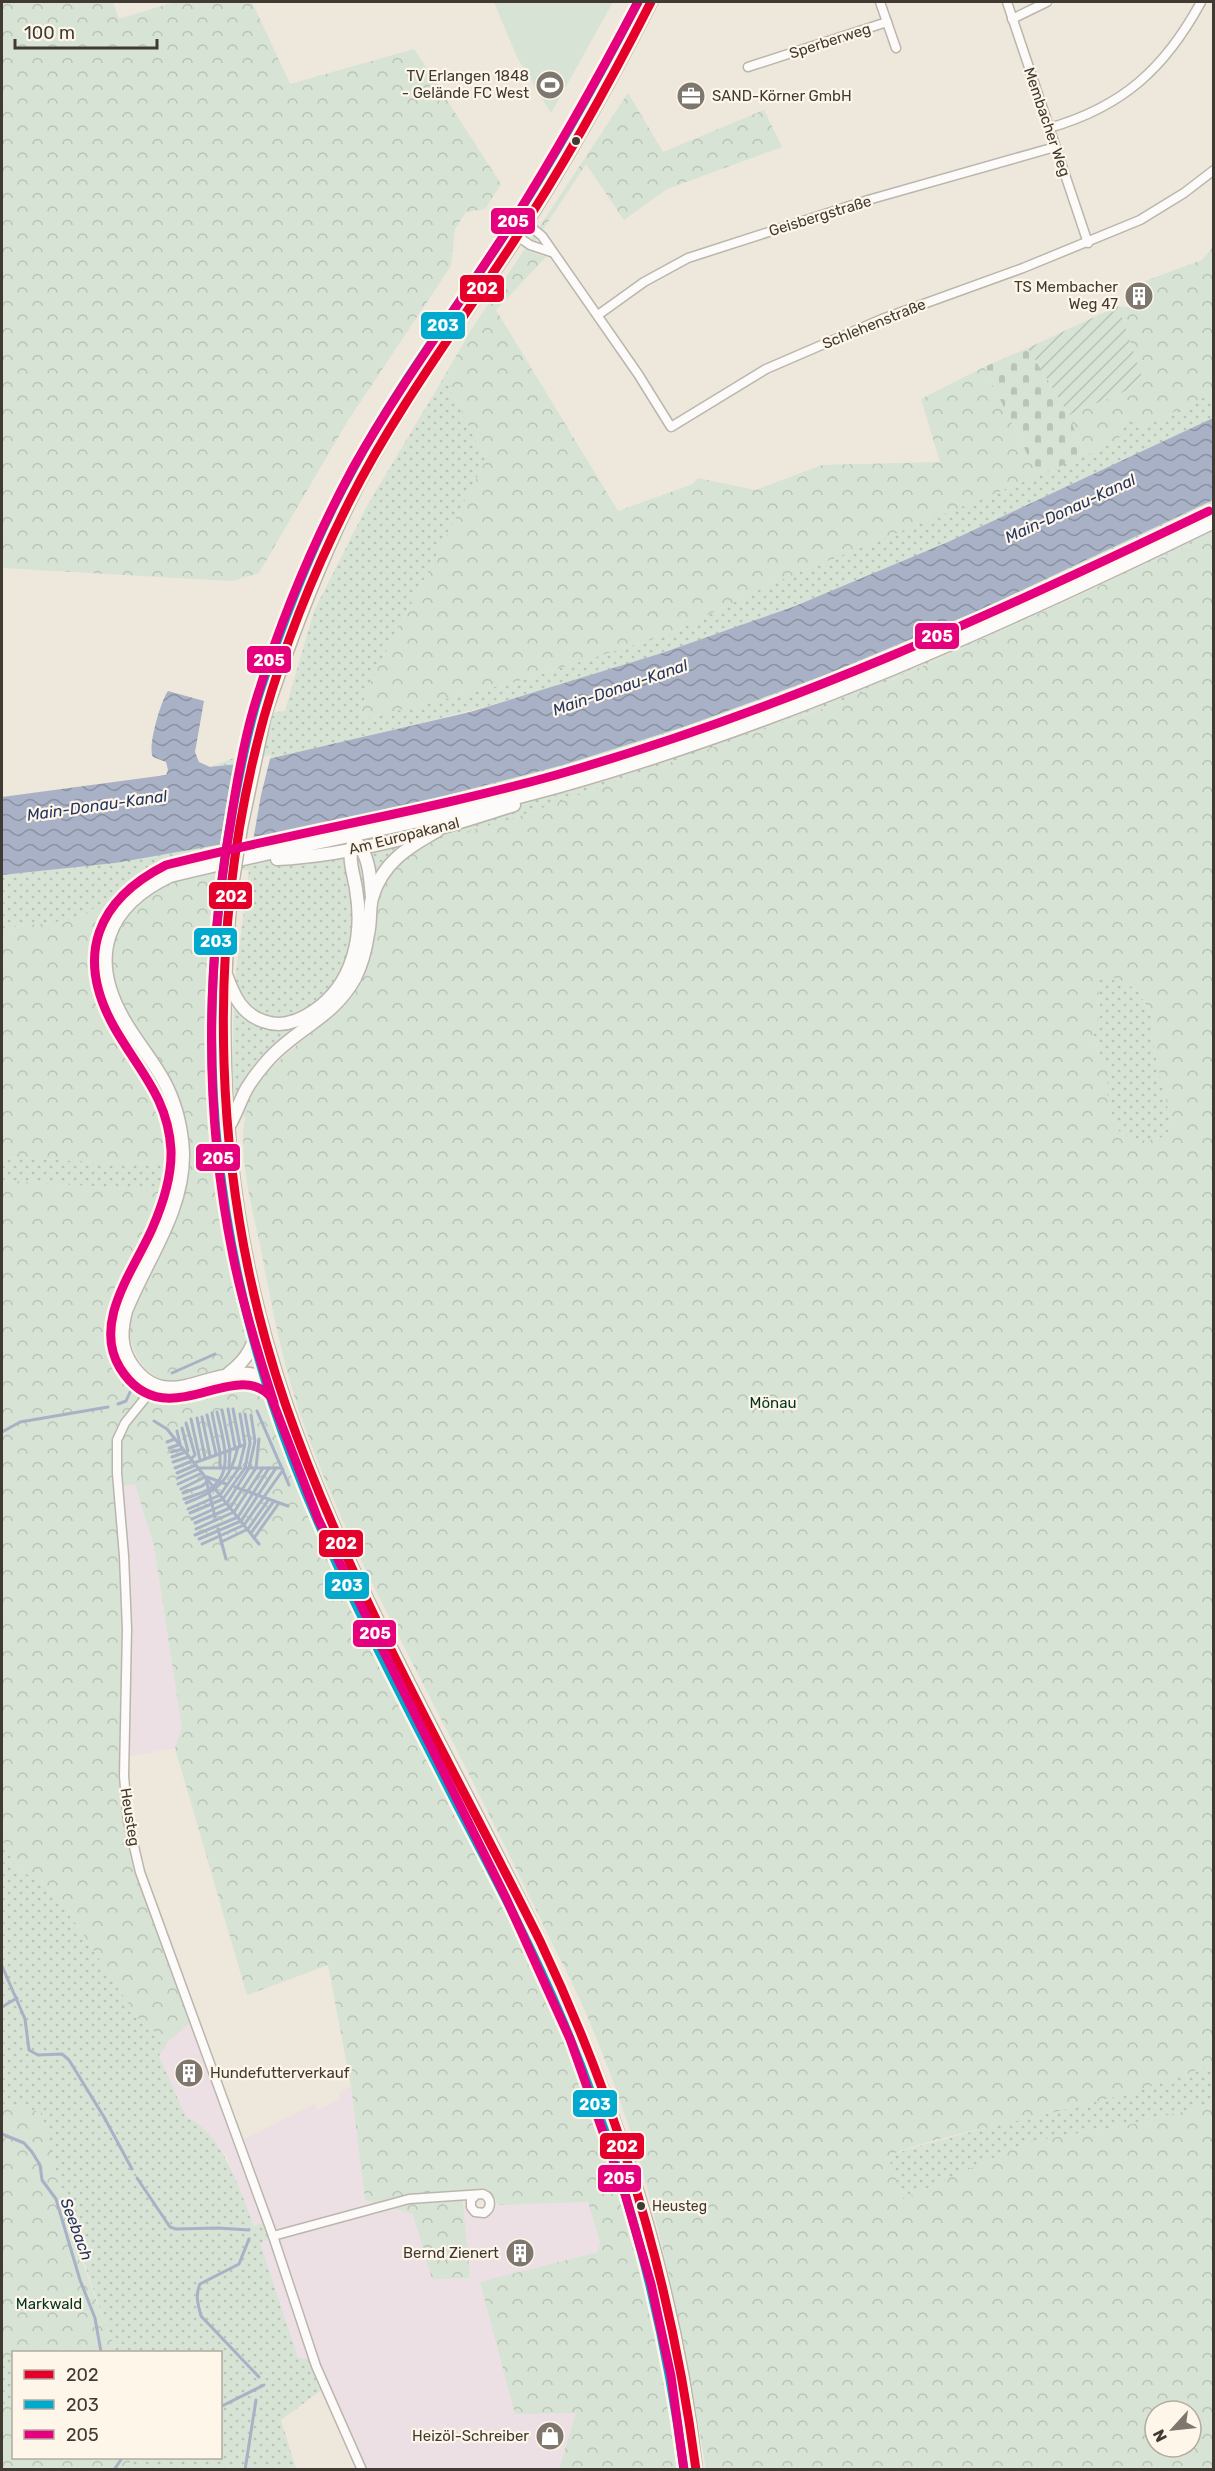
<svg xmlns="http://www.w3.org/2000/svg" width="1215" height="2471" font-family="Rubik,sans-serif">
<defs>
<pattern id="grass-dots" width="8" height="8" patternUnits="userSpaceOnUse" patternTransform="scale(1.5)"><rect width="8" height="8" fill="#d6e3d5"/><path d="M2 2h.1M6 6h.1" fill="none" stroke="#b9c4b7" stroke-width="1.8" stroke-linecap="round"/></pattern>
<pattern id="forest-crowns" width="20" height="18" patternUnits="userSpaceOnUse" patternTransform="scale(1.5)"><rect width="20" height="18" fill="#d6e3d5"/><path d="M2 6a3 3 0 1 1 6 0M12 15a3 3 0 1 1 6 0" fill="none" stroke="#b9c4b7"/></pattern>
<pattern id="cemetery-stones" width="16" height="16" patternUnits="userSpaceOnUse" patternTransform="scale(1.5)"><rect width="16" height="16" fill="#d6e3d5"/><path d="M2 7V4a2 2 0 0 1 4 0v3zM10 15v-3a2 2 0 0 1 4 0v3z" fill="#b9c4b7"/></pattern>
<pattern id="garden-furrows" width="10" height="10" patternUnits="userSpaceOnUse" patternTransform="scale(1.5)"><rect width="10" height="10" fill="#d6e3d5"/><path d="M-1 1l2-2M0 10L10 0M9 11l2-2" fill="none" stroke="#b9c4b7"/></pattern>
<pattern id="water-waves" width="16" height="10" patternUnits="userSpaceOnUse" patternTransform="scale(1.5)"><rect width="16" height="10" fill="#a8b1c5"/><path d="M0 5q4-4 8 0t8 0" fill="none" stroke="#8a91a1"/></pattern>
</defs>
<rect width="100%" height="100%" fill="#eee7dc"/>
<!-- industrial -->
<g fill="#ede0e4">
<polygon points="136,1484 154,1546 182,1728 175,1748 125,1757 131,1601 129,1554 122,1485"/>
<polygon points="194,2019 239,2142 315,2104 318,2110 340,2099 338,2093 351,2086 365,2200 413,2214 470,2277 463,2204 471,2214 483,2219 491,2215 495,2205 589,2202 600,2243 576,2413 559,2469 356,2469 308,2360 298,2358 259,2242 264,2222 254,2226 227,2157 186,2117 159,2056 168,2042"/>
</g>
<!-- grass -->
<g fill="url(#grass-dots)">
<path d="M444 377 486 460 368 687 359 720 522 680 669 634 771 584 1084 456 1119 439 1125 418 1143 427 1213 393V418C1075 484 937 552 793 606 665 655 533 697 399 728 336 743 274 760 210 767L242 755 252 715 285 711 314 611 367 506Z"/>
<polygon points="1213,500 1213,534 849,699 503,822 438,842 375,930 371,953 357,985 328,1021 293,1046 275,1063 252,1098 245,1118 235,1102 232,1064 235,981 249,870 184,873 169,876 132,892 128,890 73,920 12,927 2,940 2,875 115,863 686,726 825,675 978,611"/>
<path d="M1110 976 1138 990 1152 1017 1155 1054 1172 1126 1165 1137C1154 1139 1143 1142 1132 1139 1104 1131 1105 1089 1109 1066L1098 1051 1093 1031 1100 1015 1098 979Z"/>
<polygon points="2,1155 3,1157 175,1166 170,1192 2,1180"/>
<path d="M2 1840 19 1872 39 1878 77 1925 140 2021 168 2042 159 2056 186 2117C223 2133 240 2191 254 2226L265 2222 270 2238 260 2243 298 2358 308 2359 320 2391 281 2420 296 2469H123L134 2458H220V2352H102L115 2347 103 2317 61 2197 51 2157 20 2106 2 2105Z"/>
<path d="M1213 2064V2104L1132 2124 1029 2142 903 2200 888 2156C994 2120 1109 2106 1213 2064Z"/>
<rect x="2" y="2358" width="11" height="48"/>
</g>
<!-- forest -->
<g fill="url(#forest-crowns)" fill-rule="evenodd">
<polygon points="2,2 113,2 119,19 175,2 252,2 290,84 414,49 501,184 485,209 466,212 455,229 451,266 347,422 259,573 232,581 2,568"/>
<polygon points="628,93 663,152 764,110 782,147 667,189 624,220 586,164 529,251 546,257 496,310 618,511 693,484 698,478 755,490 822,465 940,462 921,399 984,367 1038,476 771,584 669,634 522,680 359,720 368,687 486,460 444,377 471,330"/>
<polygon points="1213,247 1213,393 1143,427 1125,418 1119,439 1084,456 1069,415 1144,383 1118,306 1136,308 1153,305 1142,282 1202,260"/>
<path d="M1213 534V2064C1150 2090 1082 2106 1016 2121 973 2131 929 2139 888 2156L903 2199 1029 2142 1132 2124 1213 2104V2469H706C680 2313 649 2157 585 2011 571 1979 554 1948 539 1916 499 1833 457 1750 415 1668 375 1590 335 1511 305 1428 284 1371 272 1309 261 1249 253 1213 238 1155 245 1119 259 1051 332 1036 360 978 380 936 369 876 416 850 444 835 486 828 517 817 612 783 707 749 803 716 861 695 917 669 973 643 1053 607 1133 571 1213 534ZM1110 976 1138 990 1152 1016 1155 1054 1172 1125 1165 1137C1154 1139 1143 1142 1132 1139 1104 1131 1106 1089 1109 1066L1098 1051 1093 1032 1100 1015 1098 979ZM1155 2411H1191V2447H1155Z"/>
<path d="M184 873H220C196 1032 207 1171 248 1327 248 1336 249 1346 243 1354 235 1364 223 1368 212 1372 202 1376 191 1382 181 1382 146 1383 126 1350 130 1318 153 1269 185 1219 189 1163L175 1166 3 1157 2 940 12 927 73 920 129 889 132 892 169 876Z"/>
<path d="M2 1180 170 1192C161 1223 145 1251 132 1281 125 1294 117 1308 115 1323 113 1339 118 1353 125 1367 149 1414 203 1387 241 1376H250L266 1385 298 1470 334 1554 386 1659 459 1799 535 1958 589 2085 632 2210 651 2274 673 2379 685 2469H559L576 2413 515 2414 480 2282 598 2252 600 2242 588 2202 498 2205 490 2192 480 2189 462 2191 470 2278 432 2279 413 2214 365 2200 351 2086 328 1965 247 1995 175 1748 182 1728 154 1546 135 1484 122 1486 129 1554 131 1601 130 1686 125 1757 128 1821 141 1874 194 2019 168 2042 140 2021 77 1925 39 1878 19 1872 2 1840Z"/>
<path d="M2 2105 20 2106 42 2113C59 2193 83 2272 115 2347L102 2352H14L13 2358H2Z"/>
<polygon points="2,2406 13,2406 14,2458 134,2458 123,2469 2,2469"/>
</g>
<!-- cemetery -->
<polygon fill="url(#cemetery-stones)" points="1028,348 1069,415 1084,456 1038,476 984,367"/>
<!-- garden -->
<polygon fill="url(#garden-furrows)" points="1118,306 1144,383 1069,415 1028,348"/>
<!-- pitch -->
<polygon fill="#d6e3d5" points="494,2 613,2 551,113 517,57"/>
<!-- water -->
<path fill="url(#water-waves)" d="M1213 418V500L978 611 825 675 686 726 563 765 370 815 240 841 115 863 2 875V797L166 775 168 770 166 762 153 757C147 748 161 700 168 691L204 701 195 752 199 762 210 767 255 762 470 712 662 653 795 606 948 542Z"/>
<!-- pier -->
<polygon fill="#eee7dc" points="271,755 261,795 253,841 224,847 241,761"/>
<g fill="none" stroke-linecap="round" stroke-linejoin="round">
<!-- stream -->
<g stroke="#a8b1c5" stroke-width="3">
<polyline points="172,1373 215,1354"/>
<polyline points="118,1404 126,1401 131,1390"/>
<polyline points="228,1409 235,1448"/>
<polyline points="233,1409 240,1446"/>
<polyline points="222,1410 230,1450 229,1468"/>
<polyline points="257,1411 289,1485"/>
<polyline points="212,1413 220,1453 220,1468"/>
<polyline points="207,1415 216,1454"/>
<polyline points="202,1417 210,1456"/>
<polyline points="197,1418 205,1458"/>
<polyline points="191,1419 200,1460"/>
<polyline points="154,1421 167,1429 259,1544"/>
<polyline points="186,1423 195,1455 191,1459"/>
<polyline points="177,1431 180,1444"/>
<polyline points="2,1432 20,1422 108,1407"/>
<polyline points="167,1442 175,1439"/>
<polyline points="169,1448 178,1445"/>
<polyline points="171,1452 183,1449"/>
<polyline points="172,1457 188,1451 182,1428"/>
<polyline points="173,1462 188,1457"/>
<polyline points="194,1463 244,1445"/>
<polyline points="175,1468 192,1461"/>
<polyline points="199,1468 241,1468"/>
<polyline points="247,1468 282,1468"/>
<polyline points="177,1473 196,1465"/>
<polyline points="207,1477 226,1484"/>
<polyline points="178,1478 198,1469"/>
<polyline points="206,1479 215,1517"/>
<polyline points="178,1484 202,1473"/>
<polyline points="235,1487 288,1506"/>
<polyline points="181,1489 205,1477"/>
<polyline points="183,1493 202,1486 207,1482"/>
<path d="M184 1499C192 1496 200 1494 207 1490 237 1476 222 1436 217 1412"/>
<path d="M186 1503C218 1491 230 1481 238 1447"/>
<polyline points="188,1509 220,1495 239,1468 245,1444 240,1414"/>
<polyline points="190,1513 223,1499 245,1468 250,1443 245,1414"/>
<polyline points="192,1519 227,1503 249,1468 255,1441 251,1415"/>
<polyline points="195,1523 230,1508 256,1468 259,1439"/>
<polyline points="196,1529 234,1512 263,1468"/>
<polyline points="218,1529 226,1559"/>
<polyline points="251,1533 274,1501"/>
<polyline points="195,1535 238,1517 269,1468"/>
<polyline points="254,1538 279,1503"/>
<polyline points="199,1539 241,1521 276,1468"/>
<polyline points="221,1542 248,1529 269,1499"/>
<polyline points="202,1544 244,1525 283,1470"/>
<polyline points="2,1966 25,2019 29,2050 38,2055 62,2054 69,2060 104,2117 132,2169"/>
<polyline points="2,2007 17,1998"/>
<polyline points="2,2134 24,2143 32,2152 40,2165 42,2180 56,2199 80,2280 95,2318 101,2352"/>
<polyline points="137,2178 170,2227 176,2229 218,2228 249,2230"/>
<path d="M249 2239 239 2264 200 2284C195 2295 198 2305 201 2316L259 2377"/>
<polyline points="675,2404 679,2470"/>
<polyline points="220,2407 264,2385"/>
<polyline points="114,2470 122,2458"/>
<polyline points="245,2470 256,2400"/>
</g>
<!-- minor casing -->
<g stroke="#bbb6ad" stroke-width="11">
<g id="minor">
<polyline points="880,2 896,48"/>
<polyline points="1007,2 1088,243"/>
<polyline points="1012,19 1047,2"/>
<polyline points="748,67 887,22"/>
<path d="M1049 128C1123 107 1165 68 1201 2"/>
<polyline points="526,223 542,236 638,374 671,427 766,369 882,319 1023,268 1140,220 1184,193 1214,170"/>
<polyline points="517,236 530,245 551,252"/>
<polyline points="598,315 644,282 688,258 868,200 1055,147"/>
<polyline points="155,1386 125,1423 117,1440 117,1473 124,1556 127,1629 124,1776 128,1821 140,1872 273,2236 316,2366 362,2470"/>
<path d="M273 2236 409 2199 483 2194C492 2198 492 2208 484 2213L475 2212 471 2207V2200L476 2195"/>
</g>
</g>
<!-- secondary casing -->
<g stroke="#bbb6ad" stroke-width="15">
<g id="secondary">
<path d="M265 714C293 632 323 552 363 475 409 389 468 312 521 231 569 157 611 80 651 2"/>
<path d="M357 843C370 857 370 879 372 897"/>
<path d="M277 859C358 855 437 830 514 805"/>
<path d="M232 886C215 1046 225 1205 272 1360 333 1564 448 1748 539 1940 618 2108 676 2285 696 2470"/>
<path d="M227 977C234 996 242 1014 263 1021 281 1028 298 1022 314 1011 354 984 364 934 356 889 354 875 347 857 353 844"/>
<path d="M227 1129C236 1116 239 1102 247 1088 253 1078 261 1068 269 1059 297 1028 333 1018 355 978 361 966 366 948 368 934 371 922 369 909 372 898 382 863 408 847 437 831"/>
<path d="M229 1373C247 1360 257 1343 257 1320"/>
<path d="M280 1388C227 1342 174 1425 132 1365 120 1348 121 1330 126 1311 147 1259 184 1211 183 1153 182 1131 177 1108 167 1087 155 1062 136 1042 123 1018 88 956 107 906 170 876 299 844 431 822 560 786 787 722 1002 625 1214 522"/>
</g>
</g>
<!-- minor -->
<use href="#minor" stroke="#fcfbfa" stroke-width="8"/>
<!-- secondary -->
<use href="#secondary" stroke="#fcfbfa" stroke-width="12"/>
<!-- secondary-bridge casing -->
<g stroke="#bbb6ad" stroke-width="15" stroke-linecap="butt">
<polyline id="secondary-bridge" points="232,886 241,828 265,714"/>
</g>
<!-- secondary-bridge -->
<use href="#secondary-bridge" stroke="#fcfbfa" stroke-width="12"/>
<!-- bus-1 casing -->
<g stroke="#fff6ea" stroke-width="14">
<path id="bus-1" d="M651 2C609 84 565 164 514 241 458 327 396 409 350 500 315 569 285 643 264 717 203 938 211 1189 286 1406 350 1590 453 1766 540 1941 620 2109 672 2286 696 2470"/>
</g>
<!-- bus-2 casing -->
<g stroke="#fff6ea" stroke-width="14">
<path id="bus-2" d="M638 2C597 81 554 159 505 234 454 312 397 387 353 469 314 540 285 615 260 691 250 721 244 751 238 782 225 848 216 914 213 981 206 1124 228 1266 272 1402 318 1542 390 1672 456 1803 493 1874 531 1945 562 2019 623 2164 664 2314 684 2470"/>
</g>
<!-- bus-3 casing -->
<g stroke="#fff6ea" stroke-width="14">
<g id="bus-3">
<path d="M274 1403C258 1354 243 1306 233 1256 204 1114 206 968 230 826 236 786 243 745 254 707 279 624 312 544 353 468 400 384 458 307 510 226 556 153 598 78 638 2"/>
<path d="M684 2470 671 2376 651 2284 625 2194 570 2039 506 1898 318 1519 271 1397C234 1355 165 1440 120 1368 92 1322 134 1270 152 1229 163 1204 172 1177 171 1150 168 1096 137 1069 113 1025 75 955 97 900 166 865 295 832 427 811 556 775 782 711 997 613 1209 511"/>
</g>
</g>
<!-- bus-1 -->
<use href="#bus-1" stroke="#e4002b" stroke-width="9"/>
<!-- bus-2 -->
<use href="#bus-2" stroke="#00a9ce" stroke-width="9"/>
<!-- bus-3 -->
<use href="#bus-3" stroke="#e5007d" stroke-width="9"/>
</g>
<!-- icons -->
<defs>
<g id="stadium-disc" transform="scale(1.5)"><circle r="9.5" fill="#7d776e" stroke="#fff6ea"/><path d="M0-5a6.5 5 0 1 0 0 10a6.5 5 0 1 0 0-10ZM-3.5-1.8h7v3.6h-7Z" fill="#fff"/></g>
<g id="office-disc" transform="scale(1.5)"><circle r="9.5" fill="#7d776e" stroke="#fff6ea"/><path d="M-6-3h4V-5.5h4V-3h4V5H-6ZM-1-4.5V-3h2v-1.5ZM-6 0V1H6V0Z" fill="#fff"/></g>
<g id="building-disc" transform="scale(1.5)"><circle r="9.5" fill="#7d776e" stroke="#fff6ea"/><path d="M-4-6H4V6H1V3H-1V6H-4ZM-2.5-4.3h1.7v1.8h-1.7ZM.8-4.3h1.7v1.8H.8ZM-2.5-1h1.7V.8h-1.7ZM.8-1h1.7V.8H.8Z" fill="#fff"/></g>
<g id="shop-disc" transform="scale(1.5)"><circle r="9.5" fill="#7d776e" stroke="#fff6ea"/><path d="M-5-2.5h2.3a2.7 3.5 0 0 1 5.4 0H5L5.5 6h-11ZM-1.5-2.5h3a1.5 2.3 0 0 0-3 0Z" fill="#fff"/></g>
</defs>
<g fill-rule="evenodd">
<use href="#stadium-disc" x="550" y="85"/>
<use href="#office-disc" x="691" y="96"/>
<use href="#building-disc" x="1139" y="296"/>
<use href="#building-disc" x="189" y="2073"/>
<use href="#building-disc" x="520" y="2253"/>
<use href="#shop-disc" x="550" y="2436"/>
</g>
<!-- markers -->
<g fill="#403a32" stroke="#fff6ea" stroke-width="2">
<circle cx="576" cy="141" r="5"/>
<circle cx="641" cy="2206" r="5"/>
</g>
<g text-anchor="middle" stroke-width="4.5" stroke-linejoin="round" paint-order="stroke">
<!-- bus labels -->
<g font-size="14" fill="#403a32" stroke="#fff6ea" text-anchor="start">
<text x="652" y="2211">Heusteg</text>
</g>
<!-- street labels -->
<g font-size="15" fill="#403a32" stroke="#fff6ea">
<text transform="translate(830 41) rotate(-18)" y="5">Sperberweg</text>
<text transform="translate(1047 122) rotate(71)" y="5">Membacher Weg</text>
<text transform="translate(820 216) rotate(-17)" y="5">Geisbergstraße</text>
<text transform="translate(874 324) rotate(-22)" y="5">Schlehenstraße</text>
<text transform="translate(404 836) rotate(-14)" y="5">Am Europakanal</text>
<text transform="translate(130 1817) rotate(81)" y="5">Heusteg</text>
</g>
<!-- poi labels -->
<g font-size="15" fill="#403a32" stroke="#fff6ea" text-anchor="end">
<text x="529" y="81">TV Erlangen 1848<tspan x="529" dy="17">- Gelände FC West</tspan></text>
<text x="712" y="101" text-anchor="start">SAND-Körner GmbH</text>
<text x="1118" y="292">TS Membacher<tspan x="1118" dy="17">Weg 47</tspan></text>
<text x="210" y="2078" text-anchor="start">Hundefutterverkauf</text>
<text x="499" y="2258">Bernd Zienert</text>
<text x="529" y="2441">Heizöl-Schreiber</text>
</g>
<!-- park labels -->
<g font-size="15" fill="#003621" stroke="#fff6ea">
<text x="773" y="1408">Mönau</text>
<text x="49" y="2309">Markwald</text>
</g>
<!-- water labels -->
<g font-size="16" font-style="italic" fill="#233662" stroke="#fff6ea">
<text transform="translate(1070 508) rotate(-25)" y="6">Main-Donau-Kanal</text>
<text transform="translate(620 687) rotate(-19)" y="6">Main-Donau-Kanal</text>
<text transform="translate(97 805) rotate(-8)" y="6">Main-Donau-Kanal</text>
<text transform="translate(77 2229) rotate(70)" y="6">Seebach</text>
</g>
</g>
<g stroke="#fff6ea" stroke-width="2">
<rect x="490" y="207" width="46" height="28" rx="6" fill="#e5007d"/>
<rect x="459" y="274" width="46" height="29" rx="6" fill="#e4002b"/>
<rect x="420" y="311" width="46" height="29" rx="6" fill="#00a9ce"/>
<rect x="914" y="622" width="46" height="28" rx="6" fill="#e5007d"/>
<rect x="246" y="645" width="46" height="29" rx="6" fill="#e5007d"/>
<rect x="208" y="881" width="45" height="29" rx="6" fill="#e4002b"/>
<rect x="193" y="927" width="45" height="29" rx="6" fill="#00a9ce"/>
<rect x="195" y="1143" width="46" height="29" rx="6" fill="#e5007d"/>
<rect x="318" y="1529" width="46" height="29" rx="6" fill="#e4002b"/>
<rect x="324" y="1571" width="46" height="29" rx="6" fill="#00a9ce"/>
<rect x="352" y="1619" width="45" height="29" rx="6" fill="#e5007d"/>
<rect x="572" y="2089" width="46" height="29" rx="6" fill="#00a9ce"/>
<rect x="599" y="2132" width="46" height="28" rx="6" fill="#e4002b"/>
<rect x="597" y="2164" width="45" height="29" rx="6" fill="#e5007d"/>
</g>
<g font-size="16" text-anchor="middle" font-weight="bold" fill="#fff">
<text x="513" y="227">205</text>
<text x="482" y="294">202</text>
<text x="443" y="331">203</text>
<text x="937" y="642">205</text>
<text x="269" y="666">205</text>
<text x="231" y="902">202</text>
<text x="216" y="947">203</text>
<text x="218" y="1164">205</text>
<text x="341" y="1549">202</text>
<text x="347" y="1591">203</text>
<text x="375" y="1639">205</text>
<text x="595" y="2110">203</text>
<text x="622" y="2152">202</text>
<text x="619" y="2184">205</text>
</g>
<!-- border -->
<rect width="1215" height="2471" fill="none" stroke="#403a32" stroke-width="6"/>
<!-- legend -->
<rect x="12" y="2351" width="210" height="108" fill="#fff6ea" stroke="#b3aba0" stroke-width="1.5"/>
<rect x="24" y="2370" width="30" height="9" fill="#e4002b" stroke="#b3aba0" stroke-width="1.5"/>
<text x="66" y="2381" font-size="18" fill="#403a32">202</text>
<rect x="24" y="2400" width="30" height="9" fill="#00a9ce" stroke="#b3aba0" stroke-width="1.5"/>
<text x="66" y="2411" font-size="18" fill="#403a32">203</text>
<rect x="24" y="2430" width="30" height="9" fill="#e5007d" stroke="#b3aba0" stroke-width="1.5"/>
<text x="66" y="2441" font-size="18" fill="#403a32">205</text>
<!-- north arrow -->
<g transform="translate(1173 2429) rotate(243)"><circle r="28" fill="#fff6ea" stroke="#b3aba0" stroke-width="1.5"/>
<path d="M0-4.5L10 22L0 15L-10 22Z" fill="#7d776e"/>
<text y="-9" font-size="16" font-weight="bold" text-anchor="middle" fill="#403a32">N</text>
</g>
<!-- scale -->
<path d="M15 39v9h142v-9" fill="none" stroke="#403a32" stroke-width="3"/>
<text x="24" y="39" font-size="18" fill="#403a32" stroke="#fff6ea" stroke-width="4.5" paint-order="stroke">100 m</text>
</svg>
